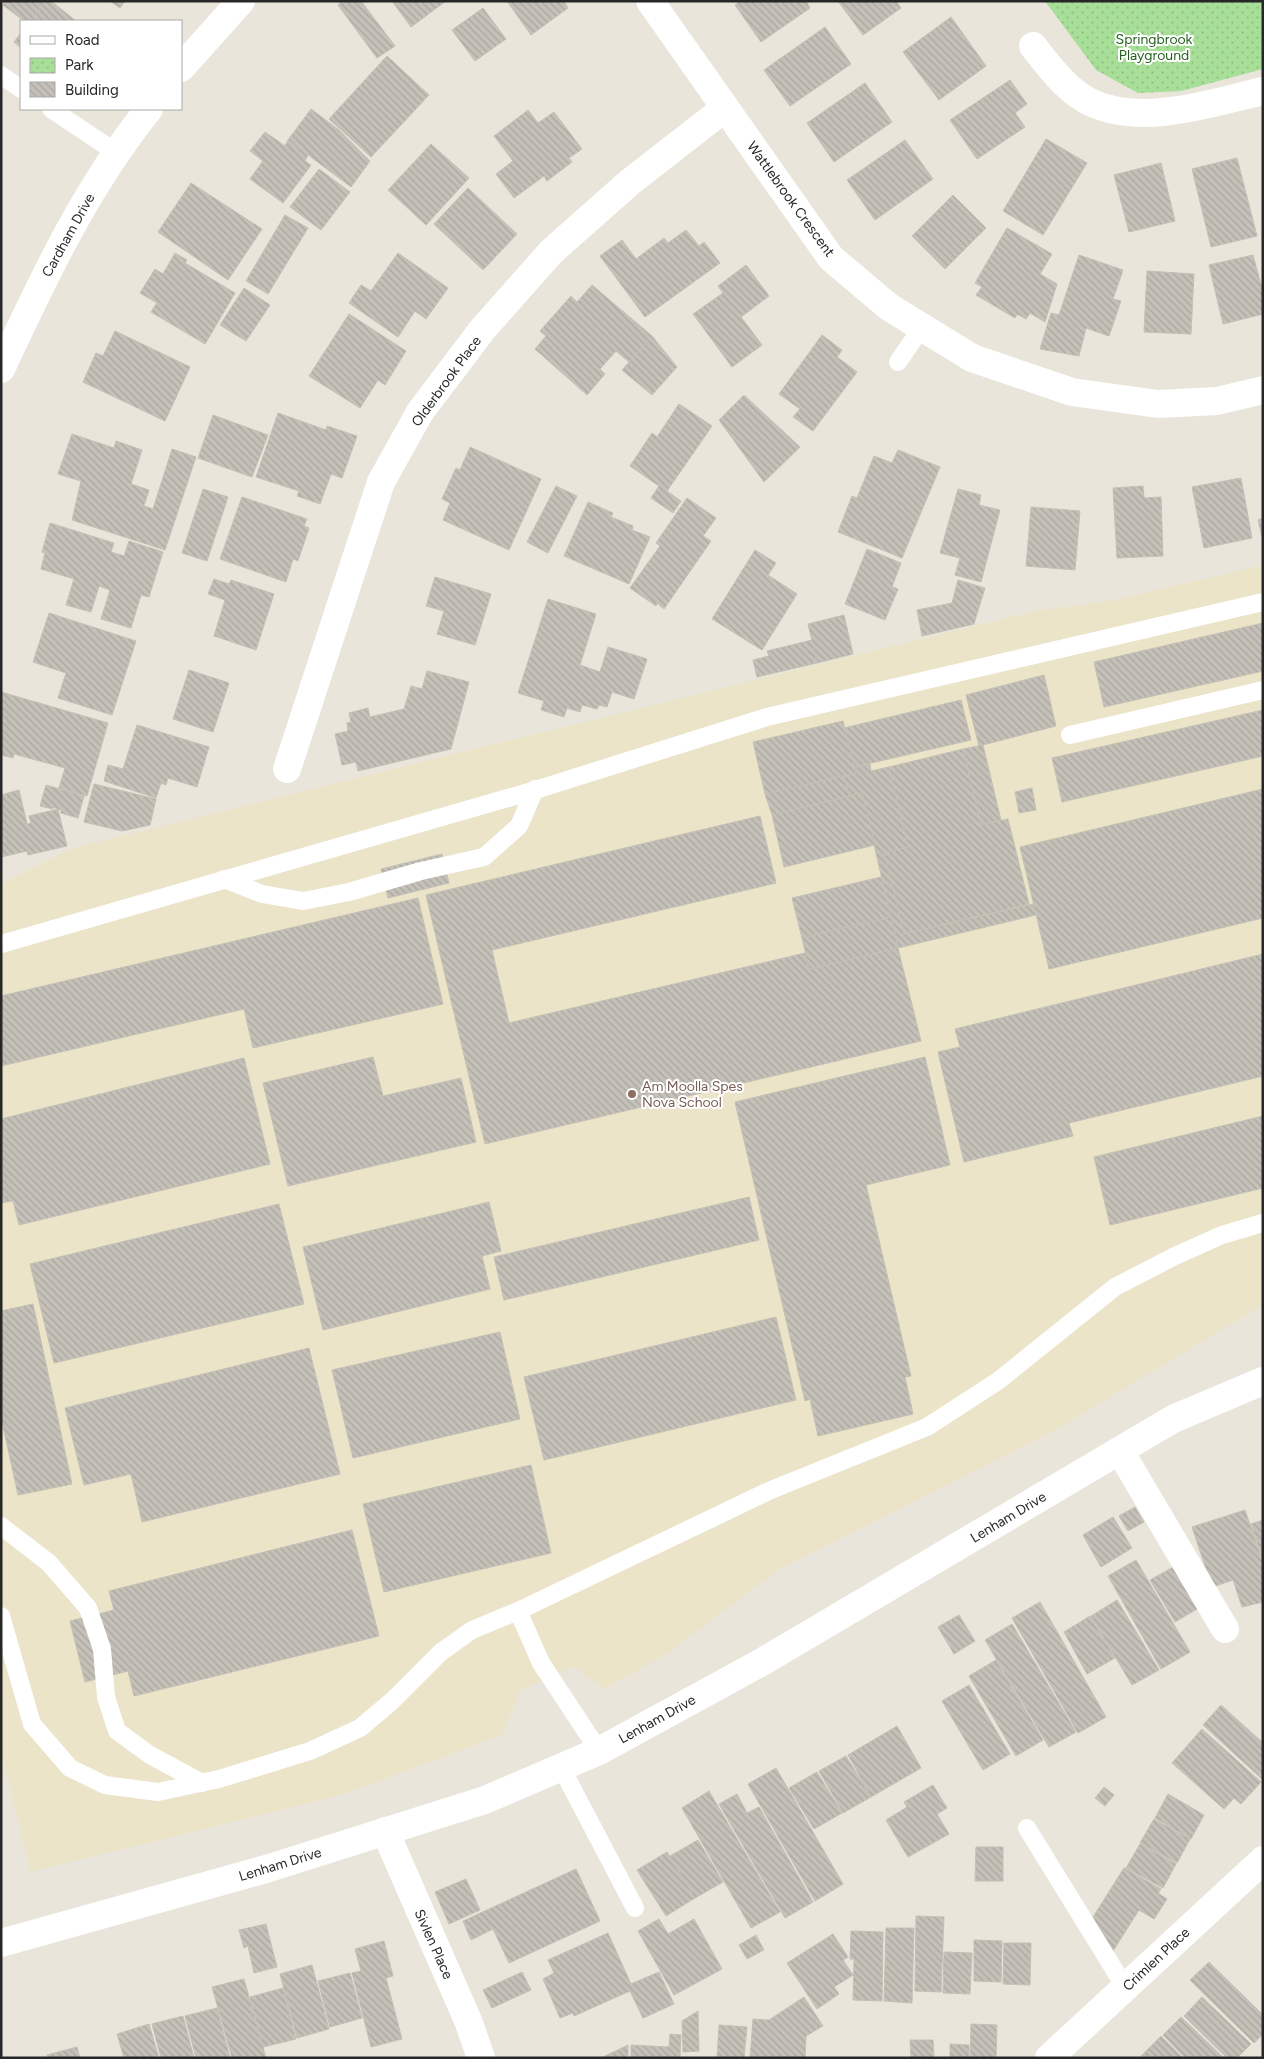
<svg xmlns="http://www.w3.org/2000/svg" width="1264" height="2059" font-family="Figtree,sans-serif">
<defs>
<pattern id="park-dots" width="8" height="8" patternUnits="userSpaceOnUse" patternTransform="scale(1.25)"><rect width="8" height="8" fill="#a7de98"/><path d="M2 2h.1M6 6h.1" fill="none" stroke="#90be83" stroke-width="1.8" stroke-linecap="round"/></pattern>
<pattern id="building-back-hatch" width="6" height="6" patternUnits="userSpaceOnUse" patternTransform="scale(1.25)"><rect width="6" height="6" fill="#c5c1b9"/><path d="M-1 5l2 2M0 0l6 6M5-1l2 2" fill="none" stroke="#a9a69f"/></pattern>
</defs>
<rect width="100%" height="100%" fill="#e9e5da"/>
<!-- education -->
<polygon fill="#ebe4c9" points="1263,565 1263,1305 1051,1433 782,1568 665,1655 604,1689 574,1666 521,1690 502,1735 344,1794 31,1872 1,1752 1,884 73,848 1031,612 1115,600"/>
<!-- park -->
<polygon fill="url(#park-dots)" points="1045,1 1263,1 1263,69 1181,91 1138,93 1096,70"/>
<!-- building -->
<g fill="url(#building-back-hatch)" stroke="#c4c0b4">
<polygon points="5,1 46,1 31,21 24,21 3,5"/>
<polygon points="46,1 51,1 76,21 31,21"/>
<polygon points="110,1 125,1 120,8"/>
<polygon points="343,1 361,1 395,46 377,58 338,5"/>
<polygon points="392,1 446,1 411,27"/>
<polygon points="507,1 564,1 568,8 531,35"/>
<polygon points="741,1 806,1 810,8 761,42 735,5"/>
<polygon points="838,1 896,1 901,8 863,35"/>
<polygon points="483,8 506,39 475,61 452,30"/>
<polygon points="951,17 986,66 939,100 903,52"/>
<polygon points="825,27 851,64 790,106 764,70"/>
<polygon points="21,33 21,48 14,42"/>
<polygon points="387,56 429,95 371,157 329,119"/>
<polygon points="1010,80 1027,104 1015,113 1025,127 977,159 950,120"/>
<polygon points="865,83 892,122 834,162 807,123"/>
<polygon points="311,109 339,130 370,161 351,187 288,140"/>
<polygon points="528,110 538,123 554,112 582,149 569,158 572,162 547,181 544,176 514,198 496,174 513,161 494,136"/>
<polygon points="265,132 285,146 288,140 308,155 305,161 311,165 283,203 250,179 263,161 250,151"/>
<polygon points="1046,139 1087,163 1043,235 1003,211"/>
<polygon points="905,140 933,179 875,220 847,180"/>
<polygon points="431,144 469,178 426,225 388,190"/>
<polygon points="1237,158 1257,236 1211,247 1192,169"/>
<polygon points="1161,163 1175,221 1129,232 1114,175"/>
<polygon points="319,169 350,192 321,230 290,207"/>
<polygon points="191,183 262,229 228,280 158,232"/>
<polygon points="468,188 517,234 483,270 434,224"/>
<polygon points="953,195 986,228 945,269 912,236"/>
<polygon points="285,215 308,228 268,294 246,281"/>
<polygon points="1007,228 1052,254 1040,274 1057,284 1045,322 1030,313 1026,319 1017,314 1015,318 976,295 982,287 975,283"/>
<polygon points="686,230 699,246 704,242 720,263 645,317 600,256 622,240 636,259 664,238 668,243"/>
<polygon points="175,253 187,260 185,263 235,293 205,344 151,312 157,303 140,293 155,269 163,274"/>
<polygon points="398,253 448,288 426,319 415,311 398,337 349,303 361,285 371,291"/>
<polygon points="1079,255 1123,270 1113,299 1121,301 1109,336 1086,328 1079,356 1040,349 1051,313 1059,315"/>
<polygon points="1253,255 1263,292 1263,314 1223,324 1209,265"/>
<polygon points="746,265 769,296 741,317 762,345 732,367 693,314 723,293 718,286"/>
<polygon points="1147,271 1194,274 1191,334 1144,332"/>
<polygon points="592,285 652,336 629,362 616,351 600,369 605,374 587,395 535,349 546,336 540,331 571,296 577,302"/>
<polygon points="244,288 270,305 246,341 220,325"/>
<polygon points="349,314 406,351 385,385 378,380 360,408 309,376"/>
<polygon points="115,331 190,367 165,421 83,382 96,353 103,356"/>
<polygon points="822,335 842,350 837,357 857,372 813,431 793,417 800,409 779,394"/>
<polygon points="652,336 677,367 652,395 622,370"/>
<polygon points="744,395 800,447 764,482 719,420"/>
<polygon points="679,404 712,426 667,491 681,501 673,513 651,498 659,486 630,466 652,433 657,437"/>
<polygon points="278,413 326,430 327,426 357,436 342,478 331,474 320,504 297,496 299,491 256,477"/>
<polygon points="213,415 268,435 252,477 198,458"/>
<polygon points="72,434 114,448 116,441 142,450 131,484 149,490 144,506 153,509 172,449 196,457 165,550 72,520 81,481 58,474"/>
<polygon points="470,447 541,479 509,550 443,520 450,503 442,499 456,468 460,470"/>
<polygon points="898,450 940,467 902,558 838,532 852,496 857,498 874,456 892,463"/>
<polygon points="1241,478 1252,538 1204,548 1192,487"/>
<polygon points="556,486 577,496 548,553 527,542"/>
<polygon points="1143,486 1144,498 1161,497 1163,556 1117,558 1113,488"/>
<polygon points="203,489 228,497 207,561 182,553"/>
<polygon points="958,489 981,495 979,505 1000,510 981,582 955,575 960,558 940,553"/>
<polygon points="242,497 307,519 304,526 309,528 298,561 293,559 286,582 220,559"/>
<polygon points="687,498 716,518 703,536 711,541 664,609 657,603 656,606 630,588 660,546 656,543"/>
<polygon points="588,502 613,513 611,517 633,526 632,530 650,537 629,584 564,556"/>
<polygon points="1031,507 1080,511 1075,570 1026,566"/>
<polygon points="1263,518 1263,540 1258,520"/>
<polygon points="50,523 114,543 111,552 124,556 129,541 163,552 149,597 141,595 131,628 101,619 110,590 99,586 91,612 66,605 74,579 41,569 45,553 42,552"/>
<polygon points="867,549 901,563 892,587 898,589 885,620 845,604"/>
<polygon points="755,550 776,563 768,575 797,594 762,650 712,619"/>
<polygon points="435,577 491,594 475,645 437,634 444,611 426,606"/>
<polygon points="214,579 229,584 231,580 274,594 256,650 214,636 225,600 208,594"/>
<polygon points="958,580 985,588 974,624 922,636 917,610 952,603"/>
<polygon points="548,599 596,614 580,665 600,672 608,647 647,659 634,699 612,692 607,707 599,705 597,709 582,705 580,712 567,708 564,717 541,710 544,701 518,693"/>
<polygon points="49,613 136,641 112,715 58,698 66,673 33,662"/>
<polygon points="844,615 853,654 817,663 808,624"/>
<polygon points="1263,623 1263,671 1104,707 1094,662"/>
<polygon points="812,640 817,663 757,677 753,660 769,656 767,651"/>
<polygon points="189,670 229,683 213,732 173,719"/>
<polygon points="427,671 469,682 451,749 358,771 356,762 342,765 335,734 348,731 347,723 351,722 349,713 368,708 370,717 404,709 411,686 422,689"/>
<polygon points="1044,675 1056,726 979,746 966,695"/>
<polygon points="1,692 108,723 87,796 59,788 65,768 14,754 13,758 1,755"/>
<polygon points="961,700 971,740 854,767 844,728"/>
<polygon points="1263,710 1263,756 1062,802 1052,758"/>
<polygon points="843,721 856,773 765,794 753,742"/>
<polygon points="137,725 209,747 197,787 168,778 166,785 161,783 156,798 104,781 108,765 123,769"/>
<polygon points="983,745 1001,820 981,825 963,749"/>
<polygon points="963,749 981,825 1008,819 1029,904 904,934 884,853 908,847 889,767"/>
<polygon points="870,764 871,771 889,767 908,847 884,853 904,934 1033,904 1036,915 898,948 862,793 849,796 844,776 856,773 854,767"/>
<polygon points="844,776 849,796 772,815 765,794"/>
<polygon points="94,784 156,799 150,825 122,831 84,822"/>
<polygon points="46,785 84,796 78,818 61,813 61,810 53,807 53,809 40,806"/>
<polygon points="1032,788 1036,810 1019,813 1015,792"/>
<polygon points="1263,789 1263,918 1049,969 1020,847"/>
<polygon points="19,790 27,824 31,823 29,816 58,809 67,846 28,855 27,851 1,857 1,795"/>
<polygon points="862,793 875,845 784,867 772,815"/>
<polygon points="760,816 776,883 492,950 509,1023 805,953 809,969 898,948 921,1041 485,1144 426,895"/>
<polygon points="442,854 449,883 388,898 381,869"/>
<polygon points="881,877 891,917 802,938 792,898"/>
<polygon points="418,898 443,1004 253,1048 244,1009 1,1066 1,996"/>
<polygon points="891,917 898,948 809,969 802,938"/>
<polygon points="1263,954 1263,1076 1069,1123 1073,1136 964,1162 938,1052 960,1047 955,1029"/>
<polygon points="373,1057 383,1096 461,1078 476,1142 288,1186 263,1083"/>
<polygon points="925,1057 950,1165 866,1185 911,1376 905,1377 913,1414 818,1436 810,1399 805,1401 735,1102"/>
<polygon points="244,1058 270,1164 19,1225 13,1201 1,1203 1,1119"/>
<polygon points="1263,1116 1263,1188 1110,1225 1094,1157"/>
<polygon points="749,1197 759,1240 504,1300 494,1257"/>
<polygon points="489,1202 501,1251 482,1256 490,1289 323,1330 303,1247"/>
<polygon points="279,1204 304,1304 54,1363 30,1264"/>
<polygon points="33,1304 72,1484 18,1495 1,1417 1,1311"/>
<polygon points="776,1317 796,1400 544,1460 524,1377"/>
<polygon points="500,1332 520,1419 353,1458 332,1370"/>
<polygon points="309,1348 340,1474 142,1522 131,1474 84,1485 65,1408"/>
<polygon points="531,1465 551,1553 384,1592 363,1504"/>
<polygon points="1135,1507 1144,1522 1128,1531 1119,1516"/>
<polygon points="1245,1510 1263,1562 1263,1602 1242,1607 1233,1580 1212,1587 1192,1527"/>
<polygon points="1113,1517 1132,1548 1101,1567 1083,1535"/>
<polygon points="1263,1520 1263,1559 1251,1524"/>
<polygon points="352,1530 379,1636 134,1696 128,1671 85,1682 70,1621 114,1610 109,1591"/>
<polygon points="1136,1560 1190,1652 1161,1669 1108,1576"/>
<polygon points="1177,1565 1202,1606 1175,1622 1150,1580"/>
<polygon points="1117,1600 1159,1670 1132,1685 1091,1616"/>
<polygon points="1040,1602 1106,1717 1078,1733 1012,1618"/>
<polygon points="959,1615 975,1641 954,1654 938,1627"/>
<polygon points="1090,1616 1115,1658 1087,1674 1064,1632"/>
<polygon points="1012,1624 1076,1732 1049,1747 985,1640"/>
<polygon points="996,1660 1043,1740 1016,1756 969,1676"/>
<polygon points="969,1685 1010,1754 983,1770 942,1701"/>
<polygon points="1221,1705 1263,1743 1263,1780 1203,1725"/>
<polygon points="897,1726 921,1768 871,1797 848,1755"/>
<polygon points="1202,1729 1261,1782 1241,1804 1234,1798 1224,1809 1172,1763"/>
<polygon points="846,1756 871,1797 843,1813 819,1771"/>
<polygon points="776,1768 843,1884 815,1901 748,1784"/>
<polygon points="817,1772 842,1813 814,1829 789,1788"/>
<polygon points="933,1785 947,1808 937,1814 949,1834 908,1857 886,1820 907,1807 904,1802"/>
<polygon points="1104,1787 1114,1795 1105,1806 1095,1798"/>
<polygon points="709,1791 780,1912 751,1928 682,1808"/>
<polygon points="737,1794 747,1813 759,1807 813,1902 785,1918 719,1804"/>
<polygon points="1168,1794 1204,1815 1191,1839 1155,1818"/>
<polygon points="1154,1819 1190,1839 1177,1863 1140,1843"/>
<polygon points="698,1840 723,1882 695,1898 670,1856"/>
<polygon points="1140,1844 1176,1864 1163,1888 1126,1868"/>
<polygon points="976,1847 1003,1847 1003,1881 975,1881"/>
<polygon points="667,1852 695,1898 666,1916 637,1870"/>
<polygon points="1124,1868 1161,1889 1158,1893 1167,1899 1154,1919 1139,1910 1113,1951 1093,1917"/>
<polygon points="576,1869 600,1921 509,1963 493,1929 471,1940 463,1921"/>
<polygon points="466,1879 480,1910 449,1924 435,1892"/>
<polygon points="916,1916 944,1917 941,1992 915,1991"/>
<polygon points="659,1919 668,1934 694,1919 722,1969 674,1995 638,1931"/>
<polygon points="266,1924 277,1967 254,1973 248,1946 244,1948 239,1930"/>
<polygon points="886,1928 914,1928 912,2003 884,2001"/>
<polygon points="851,1931 883,1932 882,2001 853,2000 854,1959 850,1959"/>
<polygon points="608,1933 631,1984 659,1972 674,2004 643,2018 630,1991 574,2016 573,2013 560,2018 543,1979 554,1973 548,1960"/>
<polygon points="833,1934 848,1957 843,1960 853,1975 834,1987 839,1994 817,2009 787,1963"/>
<polygon points="756,1935 764,1950 747,1959 739,1945"/>
<polygon points="974,1940 1002,1941 1001,1982 974,1981"/>
<polygon points="384,1941 393,1976 386,1978 402,2039 371,2047 352,1973 361,1971 355,1949"/>
<polygon points="1004,1943 1031,1943 1030,1985 1003,1984"/>
<polygon points="944,1952 972,1953 970,1994 943,1993"/>
<polygon points="1209,1962 1263,2015 1263,2034 1254,2043 1190,1980"/>
<polygon points="312,1965 329,2029 297,2038 280,1974"/>
<polygon points="522,1972 531,1990 492,2008 483,1990"/>
<polygon points="350,1973 362,2018 330,2027 318,1981"/>
<polygon points="244,1979 266,2058 232,2058 212,1987"/>
<polygon points="283,1988 296,2039 263,2047 250,1997"/>
<polygon points="804,1997 823,2026 806,2036 805,2058 750,2058 753,2019 769,2020"/>
<polygon points="1202,1997 1251,2044 1237,2058 1227,2058 1184,2016"/>
<polygon points="217,2008 230,2058 196,2058 185,2016"/>
<polygon points="698,2011 699,2051 683,2052 682,2021"/>
<polygon points="183,2016 194,2058 161,2058 152,2024"/>
<polygon points="1181,2017 1224,2058 1185,2058 1163,2035"/>
<polygon points="149,2024 159,2058 124,2058 117,2034"/>
<polygon points="971,2024 997,2025 996,2058 970,2058"/>
<polygon points="719,2025 747,2027 744,2058 717,2058"/>
<polygon points="670,2034 681,2035 680,2058 631,2058 631,2045 669,2047"/>
<polygon points="1161,2036 1183,2058 1141,2056"/>
<polygon points="910,2040 933,2040 934,2058 911,2058"/>
<polygon points="950,2044 969,2045 969,2058 950,2058"/>
<polygon points="628,2045 628,2058 601,2058"/>
<polygon points="77,2047 80,2058 48,2058 47,2055"/>
</g>
<g fill="none" stroke-linecap="round" stroke-linejoin="round">
<!-- service -->
<g stroke="#fff" stroke-width="18">
<polyline points="1,75 21,89"/>
<polyline points="51,109 117,153"/>
<polyline points="898,362 922,327"/>
<polyline points="1070,735 1263,690"/>
<polyline points="224,879 262,894 303,901 349,892 421,871 484,857 519,826 535,789"/>
<polyline points="1,944 529,792 767,717 1263,602"/>
<polyline points="1,1526 49,1563 88,1608 102,1649 106,1697 117,1731 150,1755 202,1783"/>
<polyline points="1,1616 32,1724 70,1768 105,1785 158,1792 219,1779 310,1751 360,1728 392,1701 441,1652 472,1630 518,1611"/>
<polyline points="599,1751 541,1663 518,1611 771,1490 927,1427 998,1381 1115,1287 1175,1256 1222,1235 1263,1223"/>
<polyline points="561,1767 635,1908"/>
<polyline points="1027,1828 1125,1987"/>
</g>
<!-- minor -->
<g stroke="#fff" stroke-width="28">
<polyline points="650,1 831,258 889,307 972,358 1072,392 1158,404 1217,401 1263,390"/>
<path d="M1033 46C1049 66 1066 90 1090 102 1141 127 1211 103 1263 91"/>
<polyline points="287,769 381,482 420,412 482,330 551,252 630,182 725,108"/>
<polyline points="1120,1451 1225,1629"/>
<polyline points="385,1831 469,2023 481,2058"/>
<polyline points="1049,2058 1263,1860"/>
</g>
<!-- tertiary -->
<g stroke="#fff" stroke-width="28">
<polyline points="181,68 241,1"/>
<path d="M1 369C43 279 86 187 149 109"/>
<polyline points="1,1943 266,1869 485,1800 599,1751 762,1662 1173,1419 1263,1381"/>
</g>
</g>
<!-- markers -->
<circle fill="#8d6e63" stroke="#fff" stroke-width="2" cx="632" cy="1094" r="5"/>
<g text-anchor="middle" stroke-width="4" stroke-linejoin="round" paint-order="stroke">
<!-- park labels -->
<g font-size="14" fill="#225f1d" stroke="#fff">
<text x="1154" y="44">Springbrook<tspan x="1154" dy="16">Playground</tspan></text>
</g>
<!-- street labels -->
<g font-size="14" fill="#272727" stroke="#fff">
<text transform="translate(791 199) rotate(54)" y="5">Wattlebrook Crescent</text>
<text transform="translate(68 235) rotate(-61)" y="5">Cardham Drive</text>
<text transform="translate(446 381) rotate(-54)" y="5">Olderbrook Place</text>
<text transform="translate(1008 1517) rotate(-31)" y="5">Lenham Drive</text>
<text transform="translate(657 1719) rotate(-29)" y="5">Lenham Drive</text>
<text transform="translate(280 1864) rotate(-17)" y="5">Lenham Drive</text>
<text transform="translate(434 1944) rotate(66)" y="5">Sivlen Place</text>
<text transform="translate(1156 1959) rotate(-43)" y="5">Crimlen Place</text>
</g>
<!-- education labels -->
<g font-size="14" fill="#785e54" stroke="#fff" text-anchor="start">
<text x="642" y="1091">Am Moolla Spes<tspan x="642" dy="16">Nova School</tspan></text>
</g>
</g>
<!-- border -->
<rect width="1264" height="2059" fill="none" stroke="#272727" stroke-width="5"/>
<!-- legend -->
<rect x="20" y="20" width="162" height="90" fill="#ffffff" stroke="#a9a9a9"/>
<rect x="30" y="36" width="25" height="8" fill="#ffffff" stroke="#a9a9a9"/>
<text x="65" y="45" font-size="15" fill="#272727">Road</text>
<rect x="30" y="58" width="25" height="15" fill="url(#park-dots)" stroke="#a9a9a9"/>
<text x="65" y="70" font-size="15" fill="#272727">Park</text>
<rect x="30" y="82" width="25" height="15" fill="url(#building-back-hatch)" stroke="#a9a9a9"/>
<text x="65" y="95" font-size="15" fill="#272727">Building</text>
</svg>
